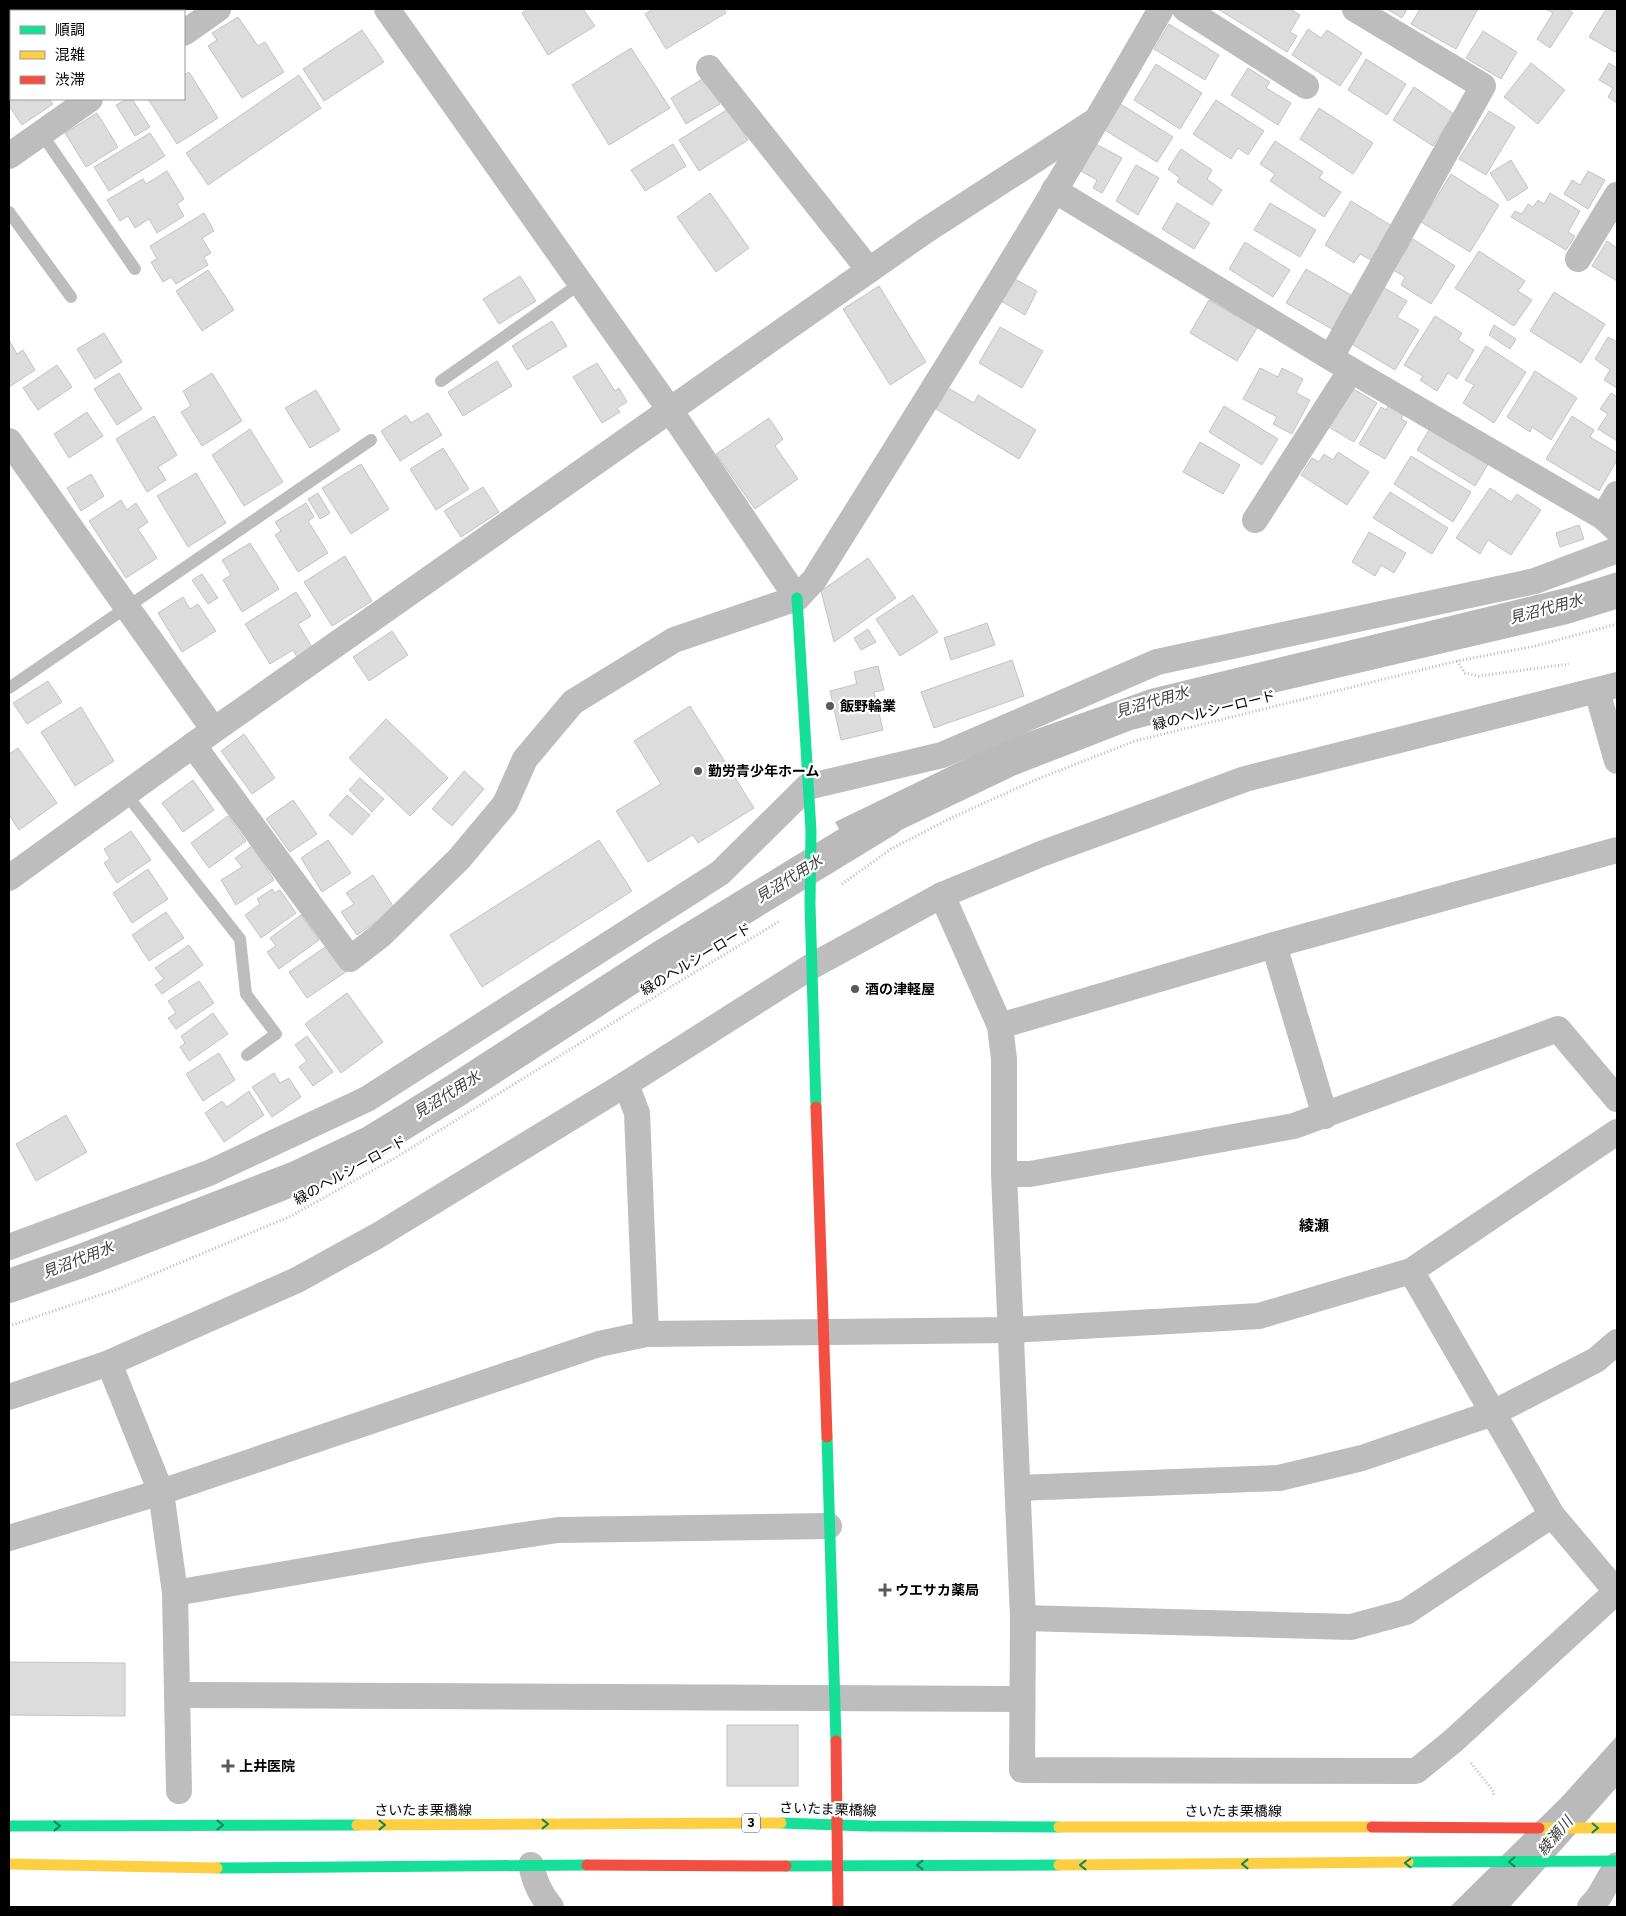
<svg xmlns="http://www.w3.org/2000/svg" width="1626" height="1916" font-family="'IBM Plex Sans','Noto Sans JP',sans-serif">
<rect width="100%" height="100%" fill="#fff"/>
<!-- water -->
<g fill="#bababa">
<polygon points="1617,572 1617,609 1568,624 1260,696 1132,730 1016,775 853,853 835,822 1000,742 1150,689 1569,587"/>
<polygon points="1617,1736 1617,1787 1510,1907 1450,1907 1561,1798"/>
</g>
<g fill="none" stroke-linecap="round" stroke-linejoin="round">
<!-- canal -->
<polyline stroke="#bababa" stroke-width="34" points="9,1286 81,1261 296,1178 372,1142 455,1091 662,957 888,819"/>
</g>
<!-- building -->
<g fill="#dcdcdc" stroke="#c4c4c4">
<polygon points="32,9 68,9 64,11 33,11"/>
<polygon points="97,9 145,9 147,11 99,11"/>
<polygon points="528,9 583,9 595,26 548,55 522,13"/>
<polygon points="653,9 724,9 726,13 666,49 645,14"/>
<polygon points="1218,9 1290,9 1300,15 1290,32 1297,36 1287,52"/>
<polygon points="1387,9 1407,9 1402,18"/>
<polygon points="1420,9 1478,9 1456,49 1411,24"/>
<polygon points="1546,9 1567,9 1573,13 1550,48 1537,39 1553,13"/>
<polygon points="1606,9 1617,9 1617,49 1615,52 1589,37"/>
<polygon points="238,17 258,46 265,42 284,72 242,98 208,46 217,40 212,33"/>
<polygon points="1169,24 1219,55 1205,80 1154,49"/>
<polygon points="1308,29 1321,38 1327,30 1362,53 1340,86 1292,55"/>
<polygon points="362,30 384,62 324,101 303,69"/>
<polygon points="1483,31 1517,52 1501,79 1466,58"/>
<polygon points="9,42 11,46 11,60 9,61"/>
<polygon points="631,48 670,108 609,145 572,85"/>
<polygon points="1366,59 1406,84 1387,115 1348,90"/>
<polygon points="1531,63 1565,90 1538,124 1504,97"/>
<polygon points="1609,63 1617,68 1617,103 1608,97 1613,88 1599,80"/>
<polygon points="1156,64 1202,93 1180,129 1134,100"/>
<polygon points="11,66 11,99 49,99 53,104 22,125 9,106 9,68"/>
<polygon points="1248,68 1270,82 1266,88 1291,103 1278,125 1231,95"/>
<polygon points="189,72 218,118 177,144 148,99 184,99 184,75"/>
<polygon points="299,75 321,108 208,185 186,153"/>
<polygon points="704,78 720,104 686,124 671,98"/>
<polygon points="1414,87 1454,114 1433,146 1393,120"/>
<polygon points="127,99 132,99 150,127 135,136 116,105"/>
<polygon points="1216,100 1264,131 1248,155 1238,148 1231,159 1193,134"/>
<polygon points="1119,103 1173,137 1157,162 1103,129"/>
<polygon points="1319,108 1373,143 1353,174 1300,139"/>
<polygon points="728,109 748,140 699,171 679,140"/>
<polygon points="1489,111 1515,127 1486,175 1459,159"/>
<polygon points="97,113 118,147 86,167 65,133"/>
<polygon points="150,133 165,156 109,191 94,167"/>
<polygon points="1275,141 1323,172 1319,178 1341,192 1324,217 1270,181 1275,174 1260,164"/>
<polygon points="1094,143 1122,158 1102,193 1093,188 1097,180 1079,170"/>
<polygon points="673,144 686,166 645,191 631,170"/>
<polygon points="1181,149 1212,170 1207,179 1222,190 1212,205 1177,182 1180,178 1168,169"/>
<polygon points="1511,160 1528,188 1508,201 1490,173"/>
<polygon points="1136,165 1159,178 1138,215 1116,201"/>
<polygon points="167,171 184,199 177,204 184,216 157,233 149,219 135,228 128,216 120,221 107,200 143,179 146,184"/>
<polygon points="1588,171 1605,180 1588,209 1564,194 1572,180 1580,185"/>
<polygon points="1451,174 1499,205 1470,252 1421,222"/>
<polygon points="710,193 749,248 716,272 677,217"/>
<polygon points="1550,193 1580,211 1568,232 1575,236 1566,250 1511,217 1515,211 1522,214 1528,204 1533,207 1538,200 1544,204"/>
<polygon points="1351,201 1392,226 1371,260 1360,254 1354,263 1325,245"/>
<polygon points="1177,203 1210,223 1194,249 1162,229"/>
<polygon points="1270,203 1316,230 1300,257 1254,230"/>
<polygon points="204,213 214,231 202,238 211,253 204,257 208,265 176,284 171,277 163,282 151,262 157,259 150,246"/>
<polygon points="1413,239 1455,266 1431,304 1401,285 1405,277 1393,270"/>
<polygon points="1607,241 1617,248 1617,281 1592,266"/>
<polygon points="1245,242 1290,270 1273,297 1229,269"/>
<polygon points="1479,251 1525,281 1518,291 1532,300 1514,326 1455,288"/>
<polygon points="1306,269 1351,295 1332,329 1286,303"/>
<polygon points="208,270 234,310 202,331 176,291"/>
<polygon points="520,276 536,301 499,324 483,299"/>
<polygon points="1013,278 1037,291 1025,315 1001,301"/>
<polygon points="879,286 926,362 890,385 843,309"/>
<polygon points="1383,287 1407,301 1397,317 1419,330 1395,370 1350,343"/>
<polygon points="1554,292 1605,324 1581,363 1530,331"/>
<polygon points="1209,300 1257,328 1237,361 1190,333"/>
<polygon points="1435,316 1462,333 1458,340 1474,350 1457,379 1448,373 1437,391 1420,380 1423,376 1404,365"/>
<polygon points="552,321 567,346 527,370 512,346"/>
<polygon points="1494,325 1516,339 1510,349 1489,335"/>
<polygon points="1000,327 1043,351 1022,388 979,363"/>
<polygon points="104,333 122,362 95,379 77,349"/>
<polygon points="1608,337 1617,342 1617,388 1604,380 1610,370 1595,359"/>
<polygon points="9,340 17,354 23,350 35,370 9,387"/>
<polygon points="1486,346 1526,372 1494,423 1463,403 1474,385 1465,380"/>
<polygon points="497,361 512,386 463,416 448,392"/>
<polygon points="597,363 615,391 619,388 627,402 617,408 620,412 602,423 573,377"/>
<polygon points="57,365 72,387 38,410 23,388"/>
<polygon points="1260,368 1278,377 1282,368 1303,379 1296,393 1310,400 1292,434 1273,424 1277,417 1243,399"/>
<polygon points="1535,371 1577,398 1551,440 1532,427 1530,432 1507,417"/>
<polygon points="119,373 142,409 117,425 94,389"/>
<polygon points="212,373 242,421 202,446 181,412 191,406 183,391"/>
<polygon points="1350,387 1377,403 1354,442 1327,426"/>
<polygon points="948,388 974,403 978,395 1036,430 1019,459 936,409"/>
<polygon points="316,390 340,430 310,448 285,408"/>
<polygon points="1611,393 1617,397 1617,441 1598,429 1608,414 1600,409"/>
<polygon points="1389,404 1404,413 1401,419 1407,422 1385,459 1359,444 1381,407 1386,410"/>
<polygon points="1224,406 1278,439 1262,465 1209,432"/>
<polygon points="87,412 103,436 69,458 54,434"/>
<polygon points="428,413 442,435 400,461 381,431 406,415 411,423"/>
<polygon points="154,416 177,455 158,467 166,480 147,492 116,439"/>
<polygon points="1572,416 1594,430 1590,437 1617,453 1617,460 1599,491 1546,459"/>
<polygon points="769,418 783,439 775,446 798,479 755,509 716,454"/>
<polygon points="1432,425 1490,461 1475,486 1417,450"/>
<polygon points="250,429 283,482 244,506 212,455"/>
<polygon points="1200,442 1240,465 1223,494 1183,472"/>
<polygon points="443,448 469,489 436,510 410,469"/>
<polygon points="1338,452 1369,472 1347,505 1301,475 1312,458 1319,462 1324,454 1333,460"/>
<polygon points="1411,456 1471,492 1453,522 1394,484"/>
<polygon points="361,464 389,509 351,534 322,488"/>
<polygon points="196,473 226,523 188,547 157,496"/>
<polygon points="91,474 104,496 81,511 67,488"/>
<polygon points="483,487 499,512 461,537 444,511"/>
<polygon points="1490,488 1511,502 1517,494 1541,510 1511,555 1488,540 1480,554 1456,538"/>
<polygon points="1390,492 1448,528 1432,554 1373,518"/>
<polygon points="318,493 330,513 320,519 308,499"/>
<polygon points="121,500 127,510 136,503 148,522 138,529 157,558 126,578 89,521"/>
<polygon points="306,503 314,517 308,521 328,553 298,572 275,535 281,531 275,522"/>
<polygon points="1579,525 1584,539 1560,547 1556,533"/>
<polygon points="1369,532 1406,553 1394,573 1381,565 1375,576 1352,562"/>
<polygon points="250,543 279,589 242,612 223,580 231,575 222,560"/>
<polygon points="345,556 372,601 332,626 304,582"/>
<polygon points="868,558 896,598 834,642 821,591"/>
<polygon points="202,574 218,598 208,604 192,580"/>
<polygon points="296,592 311,616 298,624 312,647 297,657 293,650 270,664 245,624"/>
<polygon points="913,595 938,632 900,656 876,619"/>
<polygon points="183,597 190,609 198,604 216,631 182,652 158,613"/>
<polygon points="987,623 995,645 951,660 944,638"/>
<polygon points="868,629 876,642 861,650 854,638"/>
<polygon points="392,631 408,655 369,681 353,657"/>
<polygon points="1012,660 1024,696 934,728 921,692"/>
<polygon points="878,666 884,690 874,692 883,730 841,740 830,691 857,684 854,672"/>
<polygon points="48,681 62,702 27,724 13,703"/>
<polygon points="690,706 754,808 698,843 693,835 648,862 616,811 661,784 634,741"/>
<polygon points="81,707 114,761 75,786 41,732"/>
<polygon points="386,719 448,778 410,816 349,758"/>
<polygon points="244,734 275,778 252,794 221,751"/>
<polygon points="18,748 57,803 19,830 9,815 9,754"/>
<polygon points="464,771 484,789 452,826 432,809"/>
<polygon points="360,778 384,799 372,812 349,790"/>
<polygon points="193,780 214,810 183,832 162,803"/>
<polygon points="347,795 370,815 352,835 329,815"/>
<polygon points="293,800 317,834 290,852 266,819"/>
<polygon points="228,816 246,841 209,868 191,843"/>
<polygon points="131,831 151,860 117,883 104,863 110,859 104,849"/>
<polygon points="328,840 351,873 322,892 301,858"/>
<polygon points="599,840 632,891 482,987 450,935"/>
<polygon points="252,846 274,880 236,905 221,880 242,867 235,858"/>
<polygon points="148,869 168,899 132,923 113,893"/>
<polygon points="373,875 395,909 357,935 341,912 354,904 346,893"/>
<polygon points="272,889 275,893 280,890 296,913 261,938 245,915 260,904 257,899"/>
<polygon points="166,912 184,938 149,961 132,935"/>
<polygon points="301,915 319,940 279,969 267,952 276,946 270,938"/>
<polygon points="189,945 203,965 162,994 155,985 164,979 155,968"/>
<polygon points="328,945 347,971 307,998 289,972"/>
<polygon points="199,981 214,1003 176,1029 168,1018 176,1013 168,1001"/>
<polygon points="347,993 383,1042 341,1073 305,1024"/>
<polygon points="213,1013 228,1034 189,1061 180,1047 185,1043 181,1036"/>
<polygon points="307,1036 333,1072 313,1086 299,1067 307,1061 295,1045"/>
<polygon points="219,1053 235,1080 203,1101 186,1074"/>
<polygon points="274,1073 280,1083 289,1078 301,1097 272,1117 252,1087"/>
<polygon points="249,1091 264,1115 224,1142 205,1113 222,1101 227,1107"/>
<polygon points="66,1115 87,1152 36,1181 16,1144"/>
<polygon points="9,1662 125,1663 125,1716 9,1715"/>
<rect x="727" y="1725" width="71" height="61"/>
</g>
<g fill="none" stroke-linecap="round" stroke-linejoin="round">
<!-- path -->
<g stroke="#b8b8b8" stroke-width="3" stroke-dasharray="1 2.5" stroke-linecap="butt">
<polyline points="1457,661 1465,673 1479,676 1569,664"/>
<polyline points="842,884 891,849 949,819 1035,780 1135,741 1457,661 1535,646 1617,624"/>
<polyline points="9,1326 118,1289 291,1216 395,1158 677,983 780,921"/>
<polyline points="1471,1763 1494,1792 1493,1797"/>
</g>
<!-- lane -->
<g stroke="#bdbdbd" stroke-width="12">
<polyline points="12,9 14,11"/>
<polyline points="41,133 135,269"/>
<polyline points="9,212 71,297"/>
<polyline points="441,381 581,283"/>
<polyline points="9,688 371,440"/>
<polyline points="126,794 240,939 246,994 276,1034 247,1055"/>
</g>
<!-- street -->
<g stroke="#bdbdbd" stroke-width="26">
<polyline points="387,9 670,410 797,598"/>
<polyline points="1185,9 1306,86"/>
<polyline points="184,33 218,9"/>
<polyline points="709,68 869,270"/>
<polyline points="9,156 90,99"/>
<polyline points="1054,190 1351,370 1603,517 1617,530"/>
<polyline points="1578,259 1617,195"/>
<polyline points="1331,357 1483,86 1355,9"/>
<polyline points="9,441 214,730"/>
<polyline points="1603,517 1617,494"/>
<polyline points="1255,520 1351,370"/>
<polyline points="1597,691 1617,761"/>
<path d="M193 745 350 959 381 935 459 859 505 804 525 759 573 702 674 640 797 598 814 580C932 391 1051 202 1161 9"/>
<polyline points="9,878 214,730 925,231 1092,123"/>
<polyline points="942,895 1000,1026 1004,1059 1004,1174 1023,1618 1022,1770 1416,1771 1453,1741 1617,1591"/>
<polyline points="1274,945 1325,1116"/>
<polyline points="1000,1026 1274,945 1617,850"/>
<polyline points="626,1084 637,1113 646,1334"/>
<polyline points="1004,1174 1030,1174 1294,1126 1558,1029 1617,1099"/>
<polyline points="9,1247 209,1173 367,1099 720,873 807,787 942,755 1157,662 1535,581 1617,550"/>
<polyline points="1411,1271 1552,1515 1616,1591"/>
<polyline points="109,1363 161,1492 175,1593 179,1791"/>
<polyline points="9,1397 109,1363 297,1280 377,1236 626,1084 812,966 942,895 1041,854 1245,779 1617,685"/>
<polyline points="1018,1488 1279,1478 1362,1458 1493,1413 1596,1360 1617,1342"/>
<polyline points="9,1538 161,1492 599,1344 646,1334 1011,1330 1259,1316 1411,1271 1617,1132"/>
<polyline points="175,1593 424,1550 558,1530 829,1526"/>
<polyline points="1023,1618 1351,1627 1406,1612 1552,1515"/>
<polyline points="178,1695 1022,1699"/>
<path d="M531 1865C535 1882 540 1894 551 1907"/>
<polyline points="1590,1907 1598,1898 1617,1865"/>
</g>
<!-- fast -->
<g stroke="#16e098" stroke-width="11">
<polyline points="797,598 811,831 810,904 816,1107"/>
<polyline points="827,1437 836,1741"/>
<polyline points="781,1823 868,1826 1059,1827"/>
<polyline points="9,1826 357,1825"/>
<polyline points="1408,1862 1617,1861"/>
<polyline points="786,1866 1059,1865"/>
<polyline points="217,1868 587,1865"/>
</g>
<!-- slow -->
<g stroke="#ffcf43" stroke-width="11">
<polyline points="357,1825 781,1823"/>
<polyline points="1059,1827 1372,1827"/>
<polyline points="1539,1828 1617,1828"/>
<polyline points="9,1864 217,1868"/>
<polyline points="1059,1865 1408,1862"/>
</g>
<!-- jam -->
<g stroke="#f24e42" stroke-width="11">
<polyline points="816,1107 827,1437"/>
<polyline points="836,1741 838,1907"/>
<polyline points="1372,1827 1539,1828"/>
<polyline points="587,1865 786,1866"/>
</g>
</g>
<!-- one-way arrows -->
<defs><path id="oneway-chevron" d="M-2-3.5L2.5 0L-2 3.5" fill="none" stroke-width="1.6" stroke-linecap="round" stroke-linejoin="round" transform="scale(1.25)"/></defs>
<g stroke="#0d865b">
<use href="#oneway-chevron" transform="translate(545 1824)"/>
<use href="#oneway-chevron" transform="translate(220 1825)"/>
<use href="#oneway-chevron" transform="translate(382 1825)"/>
<use href="#oneway-chevron" transform="translate(57 1826)"/>
<use href="#oneway-chevron" transform="translate(1595 1828) rotate(1)"/>
<use href="#oneway-chevron" transform="translate(1512 1862) rotate(179)"/>
<use href="#oneway-chevron" transform="translate(1408 1863) rotate(180)"/>
<use href="#oneway-chevron" transform="translate(1245 1864) rotate(180)"/>
<use href="#oneway-chevron" transform="translate(920 1865) rotate(180)"/>
<use href="#oneway-chevron" transform="translate(1083 1865) rotate(180)"/>
</g>
<!-- markers -->
<g fill="#595959" stroke="#fff" stroke-width="2">
<circle cx="830" cy="706" r="5"/>
<circle cx="698" cy="771" r="5"/>
<circle cx="855" cy="989" r="5"/>
<path d="M882.5 1582.5h5v5h5v5h-5v5h-5v-5h-5v-5h5z"/>
<path d="M225.5 1758.5h5v5h5v5h-5v5h-5v-5h-5v-5h5z"/>
</g>
<g text-anchor="middle" stroke-width="4.5" stroke-linejoin="round" paint-order="stroke">
<!-- shield labels -->
<rect fill="#fff" stroke="#4c4c4c" stroke-width="1" x="742" y="1813.5" width="18" height="19" rx="4"/>
<g font-size="12" font-weight="bold" fill="#000">
<text x="751" y="1827">3</text>
</g>
<!-- poi labels -->
<g font-size="14" font-weight="bold" fill="#000" stroke="#fff" text-anchor="start">
<text x="840" y="711">飯野輪業</text>
<text x="708" y="776">勤労青少年ホーム</text>
<text x="865" y="994">酒の津軽屋</text>
<text x="895" y="1595">ウエサカ薬局</text>
<text x="239" y="1771">上井医院</text>
</g>
<!-- street labels -->
<g font-size="14" fill="#000" stroke="#fff">
<text transform="translate(1214 710) rotate(-14)" y="5">緑のヘルシーロード</text>
<text transform="translate(696 959) rotate(-31)" y="5">緑のヘルシーロード</text>
<text transform="translate(350 1170) rotate(-29)" y="5">緑のヘルシーロード</text>
<text transform="translate(828 1809) rotate(2)" y="5">さいたま栗橋線</text>
<text x="423" y="1815">さいたま栗橋線</text>
<text x="1233" y="1816">さいたま栗橋線</text>
</g>
<!-- water labels -->
<g font-size="15" font-style="italic" fill="#3e3e3e" stroke="#fff">
<text transform="translate(1546 609) rotate(-15)" y="5">見沼代用水</text>
<text transform="translate(1152 702) rotate(-16)" y="5">見沼代用水</text>
<text transform="translate(789 879) rotate(-32)" y="5">見沼代用水</text>
<text transform="translate(447 1095) rotate(-32)" y="5">見沼代用水</text>
<text transform="translate(78 1260) rotate(-21)" y="5">見沼代用水</text>
<text transform="translate(1555 1836) rotate(-50)" y="5">綾瀬川</text>
</g>
<!-- neighbourhood labels -->
<g font-size="15" font-weight="bold" fill="#000" stroke="#fff">
<text x="1314" y="1231">綾瀬</text>
</g>
</g>
<!-- border -->
<rect width="1626" height="1916" fill="none" stroke="#000000" stroke-width="20"/>
<!-- legend -->
<rect x="10" y="10" width="175" height="90" fill="#ffffff" stroke="#999999"/>
<rect x="20" y="26" width="25" height="8" fill="#16e098" stroke="#999999"/>
<text x="55" y="35" font-size="15" fill="#000000">順調</text>
<rect x="20" y="51" width="25" height="8" fill="#ffcf43" stroke="#999999"/>
<text x="55" y="60" font-size="15" fill="#000000">混雑</text>
<rect x="20" y="76" width="25" height="8" fill="#f24e42" stroke="#999999"/>
<text x="55" y="85" font-size="15" fill="#000000">渋滞</text>
</svg>
